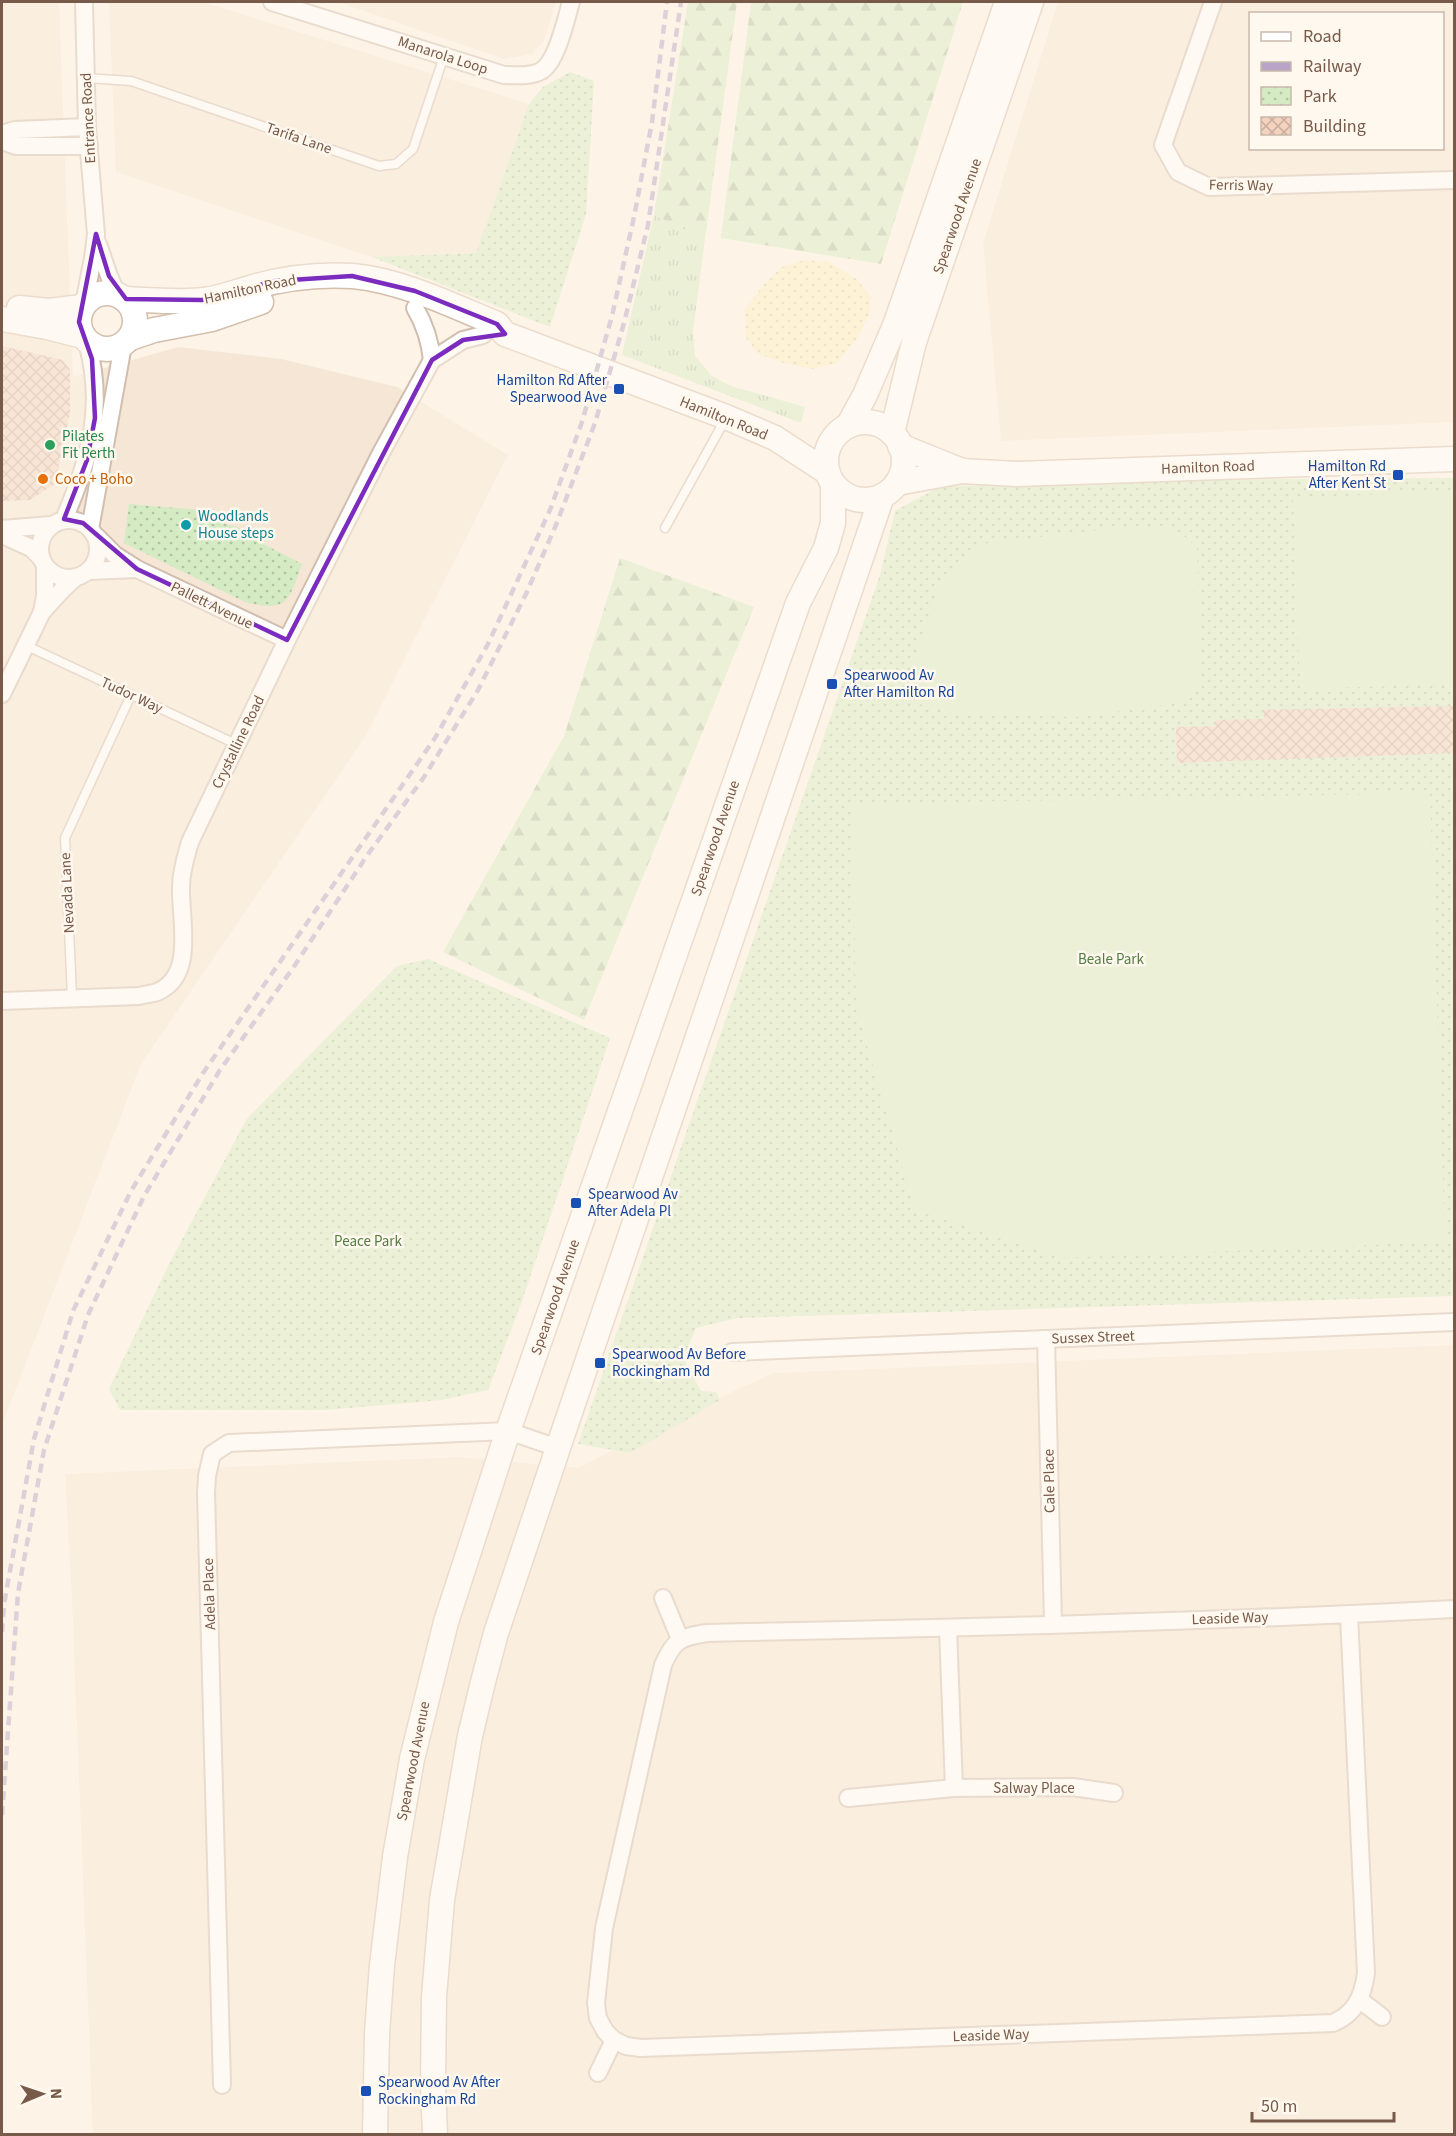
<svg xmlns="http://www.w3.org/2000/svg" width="1456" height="2136" font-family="'Source Sans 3',sans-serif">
<defs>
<pattern id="grass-tufts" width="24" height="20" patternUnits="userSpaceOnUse" patternTransform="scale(1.5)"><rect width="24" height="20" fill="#d4ebc4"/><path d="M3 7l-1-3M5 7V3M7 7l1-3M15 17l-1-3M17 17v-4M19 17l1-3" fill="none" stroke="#b1c1a1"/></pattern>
<pattern id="forest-firs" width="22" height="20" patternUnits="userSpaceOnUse" patternTransform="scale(1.5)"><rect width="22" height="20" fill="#d4ebc4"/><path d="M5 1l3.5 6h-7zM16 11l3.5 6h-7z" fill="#b1c1a1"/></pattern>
<pattern id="sand-dots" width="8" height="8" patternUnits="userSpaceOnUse" patternTransform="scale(1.5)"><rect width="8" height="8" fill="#fdefc1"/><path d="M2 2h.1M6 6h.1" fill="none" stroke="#dccfa7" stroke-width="1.8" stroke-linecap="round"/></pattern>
<pattern id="park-dots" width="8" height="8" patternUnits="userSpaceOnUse" patternTransform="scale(1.5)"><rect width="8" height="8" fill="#d4ebc4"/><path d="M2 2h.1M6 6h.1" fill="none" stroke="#b1c1a1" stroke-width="1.8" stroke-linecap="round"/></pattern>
<pattern id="building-cross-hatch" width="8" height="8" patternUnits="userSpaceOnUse" patternTransform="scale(1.5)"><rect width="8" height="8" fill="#f3d2be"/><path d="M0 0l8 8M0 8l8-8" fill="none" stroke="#caad9c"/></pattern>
</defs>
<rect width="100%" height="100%" fill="#fdf4e7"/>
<!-- residential -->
<g fill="#f5e6d5" fill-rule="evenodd">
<polygon points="2,2 59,2 73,377 178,347 281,359 397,387 508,455 365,737 141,1064 2,1425"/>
<polygon points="109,2 203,2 529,104 476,253 372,257 116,172"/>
<polygon points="338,2 556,2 544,41 531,54 504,59"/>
<path d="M1058 2H1454V422L1001 441 983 243ZM1250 14H1442V148H1250Z"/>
<polygon points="1454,1345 1454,2134 93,2134 72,1598 65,1474 459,1457 579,1468 652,1429 773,1373"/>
</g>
<!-- grass -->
<polygon fill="url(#grass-tufts)" points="654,215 705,239 693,331 695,356 712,376 731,386 805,407 801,423 622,355"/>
<!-- forest -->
<g fill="url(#forest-firs)">
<polygon points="688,2 737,2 705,239 654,215"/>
<polygon points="751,2 963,2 881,264 721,238"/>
<polygon points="620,558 754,607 584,1020 443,952 564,736"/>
</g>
<!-- sand -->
<polygon fill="url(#sand-dots)" points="804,260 828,262 857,279 870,296 870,312 858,337 837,363 812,369 783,363 758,354 746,338 745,309 766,282 782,267"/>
<!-- park -->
<g fill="url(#park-dots)">
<polygon points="570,72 594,81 586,214 550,327 372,257 476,253 529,104 543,87"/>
<polygon points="1454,478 1454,1296 737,1318 696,1328 683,1358 701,1391 716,1392 720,1400 630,1453 578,1444 880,575 895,511 941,486 1274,479"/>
<path d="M129 504 224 512 225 524 240 528V532L302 564C288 601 289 613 245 602L124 543Z"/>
<polygon points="428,959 610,1038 521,1304 488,1390 441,1400 326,1410 120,1410 109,1389 169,1264 246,1120 397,966"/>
</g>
<!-- pitch -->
<g fill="#d4ebc4">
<polygon points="1454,491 1454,684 1300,689 1293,498"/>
<polygon points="1171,525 1197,547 1201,684 1180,703 1080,717 959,714 915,703 913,666 940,580 981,544 1088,531"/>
<polygon points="1430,793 1445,1242 1062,1258 915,1210 856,1008 852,804"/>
</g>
<!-- building -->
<g fill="url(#building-cross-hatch)">
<polygon points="2,346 63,360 70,370 70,413 55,484 30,500 2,501"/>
<polygon points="1455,706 1455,753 1177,763 1176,727 1215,726 1215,720 1264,719 1264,710"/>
</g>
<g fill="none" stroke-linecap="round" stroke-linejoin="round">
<!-- service casing -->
<g stroke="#d1beaf" stroke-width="11">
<g id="service">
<polyline points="86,78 131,81 379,166 396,164 413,149 444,56"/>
<polyline points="665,528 726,418"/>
<polyline points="25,645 238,745"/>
<polyline points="72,997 65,838 131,695"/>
</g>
</g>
<!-- minor casing -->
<g stroke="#d1beaf" stroke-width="20">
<g id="minor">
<polyline points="84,2 87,127 96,234 93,258 84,304"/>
<path d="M272 2 504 75C515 75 531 77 541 71 557 62 566 19 571 2"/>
<polyline points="1213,2 1163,145 1178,172 1209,187 1454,180"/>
<polyline points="2,134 15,130 87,127"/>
<polyline points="2,141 16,146 89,146"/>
<polyline points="98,244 109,276 117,294"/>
<path d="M415 308C425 325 430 340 432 360"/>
<path d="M64 519C90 459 105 407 87 342"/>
<circle cx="69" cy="549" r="29"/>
<polyline points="2,529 51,525"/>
<polyline points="90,529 123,345"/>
<polyline points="2,535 31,548 41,558"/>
<polyline points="96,536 115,555 137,569 287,640"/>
<polyline points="88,571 137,569"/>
<polyline points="42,612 63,589 76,577"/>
<polyline points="2,694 42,612 45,596 45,567"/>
<path d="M2 1001 139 996C145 994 152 994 157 992 196 976 180 920 181 887 181 871 186 856 190 842L287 640 381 453 432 360 463 340 483 335"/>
<polyline points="1046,1339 1053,1623"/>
<polyline points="732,1352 1454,1322"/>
<polyline points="663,1598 680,1639"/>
<path d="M1349 1615 1366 1973C1363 1996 1355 2014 1333 2023L641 2048 626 2046 614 2040 605 2031 598 2018 596 2003 604 1928 663 1665C674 1640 680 1637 707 1633 956 1628 1206 1622 1454 1609"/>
<polyline points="948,1628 954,1788"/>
<polyline points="848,1798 954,1788 1073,1787 1114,1793"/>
<polyline points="1360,2000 1382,2017"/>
<polyline points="598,2073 614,2040"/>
<polyline points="222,2085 206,1493 207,1476 212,1454 229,1443 508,1431 558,1448"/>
</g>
</g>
<!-- secondary casing -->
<g stroke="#d4beac" stroke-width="27">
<g id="secondary">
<circle cx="107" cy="321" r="28"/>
<path d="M126 299C151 300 179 303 204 300 221 298 236 292 253 287 284 278 320 274 353 276 403 281 451 305 497 324L505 334 726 417 775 438 827 472"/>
<polyline points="19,308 49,311 82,307"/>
<polyline points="2,319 47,327 83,336"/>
<polyline points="130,338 154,330 212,319 261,302"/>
<circle cx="865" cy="461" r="39"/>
<polyline points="848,426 865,395 896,323 1007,2"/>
<polyline points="892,433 914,342 1031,2"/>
<polyline points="900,446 962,471"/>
<polyline points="897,483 962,471 1017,474 1454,459"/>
<polyline points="375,2134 377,2033 382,1965 395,1857 412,1759 446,1622 508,1431 798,603 826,548 833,523 833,484"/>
<polyline points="435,2134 433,2086 434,1997 442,1900 470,1736 483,1682 496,1633 558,1448 882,496"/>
</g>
</g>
<!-- service -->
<use href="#service" stroke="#fff" stroke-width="8"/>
<!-- minor -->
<use href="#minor" stroke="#fff" stroke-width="16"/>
<!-- secondary -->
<use href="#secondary" stroke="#fff" stroke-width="24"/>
<!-- rail -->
<g stroke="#b7a4c7" stroke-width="4.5" stroke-dasharray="9 6" stroke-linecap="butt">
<polyline points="2,1632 4,1604 34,1439 73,1311 131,1191 203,1073 435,738 488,644 550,510 582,422 612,316 634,217 652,122 667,2"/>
<polyline points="2,1815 18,1593 44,1450 88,1315 144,1196 220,1070 293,968 366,857 424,777 478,690 526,594 556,525 595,423 624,323 648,225 681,2"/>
</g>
</g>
<!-- marked area -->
<path d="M0 0H1456V2136H0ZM96 234 109 276 126 299 202 300 275 281 352 276 415 291 497 324 505 334 463 340 432 360 287 640 137 569 83 523 64 519 87 460 95 418 92 359 79 322Z" fill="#fdf4e7" fill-opacity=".55" fill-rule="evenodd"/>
<path fill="none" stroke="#7b2cbf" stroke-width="4.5" stroke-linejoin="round" d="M96 234 109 276 126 299 202 300 275 281 352 276 415 291 497 324 505 334 463 340 432 360 287 640 137 569 83 523 64 519 87 460 95 418 92 359 79 322Z"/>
<!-- markers -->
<g fill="#1a4fb4" stroke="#fff8ee" stroke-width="2">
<rect x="613" y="383" width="12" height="12" rx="3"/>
<rect x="1392" y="469" width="12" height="12" rx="3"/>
<rect x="826" y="678" width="12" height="12" rx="3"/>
<rect x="570" y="1197" width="12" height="12" rx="3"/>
<rect x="594" y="1357" width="12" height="12" rx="3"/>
<rect x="360" y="2085" width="12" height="12" rx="3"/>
</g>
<circle fill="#2e9e5b" stroke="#fff8ee" stroke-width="2" cx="50" cy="445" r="6"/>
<circle fill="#e8710a" stroke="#fff8ee" stroke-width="2" cx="43" cy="479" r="6"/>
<circle fill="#0f9aa8" stroke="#fff8ee" stroke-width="2" cx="186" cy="525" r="6"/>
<g text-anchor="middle" stroke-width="5" stroke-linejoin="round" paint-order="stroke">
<!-- street labels -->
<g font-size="15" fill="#775a4a" stroke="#fff8ee">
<text transform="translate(443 55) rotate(18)" y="5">Manarola Loop</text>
<text transform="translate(88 118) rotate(-93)" y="5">Entrance Road</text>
<text transform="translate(299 138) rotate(19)" y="5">Tarifa Lane</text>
<text transform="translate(1241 185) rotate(1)" y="5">Ferris Way</text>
<text transform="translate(957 216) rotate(-71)" y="5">Spearwood Avenue</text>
<text transform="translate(250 289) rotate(-12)" y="5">Hamilton Road</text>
<text transform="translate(724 418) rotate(22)" y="5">Hamilton Road</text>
<text transform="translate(1208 467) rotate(-2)" y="5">Hamilton Road</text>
<text transform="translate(212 605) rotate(26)" y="5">Pallett Avenue</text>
<text transform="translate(132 695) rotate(25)" y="5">Tudor Way</text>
<text transform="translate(238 742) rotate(-64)" y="5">Crystalline Road</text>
<text transform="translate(715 838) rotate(-71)" y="5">Spearwood Avenue</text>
<text transform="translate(67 893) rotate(-93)" y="5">Nevada Lane</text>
<text transform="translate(555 1297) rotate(-71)" y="5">Spearwood Avenue</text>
<text transform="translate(1093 1337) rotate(-2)" y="5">Sussex Street</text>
<text transform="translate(1049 1481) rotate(-91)" y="5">Cale Place</text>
<text transform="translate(209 1594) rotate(-92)" y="5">Adela Place</text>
<text transform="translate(1230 1618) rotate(-2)" y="5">Leaside Way</text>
<text transform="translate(413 1761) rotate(-79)" y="5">Spearwood Avenue</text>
<text x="1034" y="1793">Salway Place</text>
<text transform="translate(991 2035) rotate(-2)" y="5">Leaside Way</text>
</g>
<!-- transit labels -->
<g font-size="15" fill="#164399" stroke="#fff8ee" text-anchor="start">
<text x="607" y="385" text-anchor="end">Hamilton Rd After<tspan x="607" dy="17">Spearwood Ave</tspan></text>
<text x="1386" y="471" text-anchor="end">Hamilton Rd<tspan x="1386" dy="17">After Kent St</tspan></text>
<text x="844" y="680">Spearwood Av<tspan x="844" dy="17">After Hamilton Rd</tspan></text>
<text x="588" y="1199">Spearwood Av<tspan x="588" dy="17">After Adela Pl</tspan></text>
<text x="612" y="1359">Spearwood Av Before<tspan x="612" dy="17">Rockingham Rd</tspan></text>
<text x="378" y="2087">Spearwood Av After<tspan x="378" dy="17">Rockingham Rd</tspan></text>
</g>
<!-- leisure labels -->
<g font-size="15" fill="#27864d" stroke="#fff8ee" text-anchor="start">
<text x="62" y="441">Pilates<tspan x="62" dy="17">Fit Perth</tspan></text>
</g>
<!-- food labels -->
<g font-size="15" fill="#c56008" stroke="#fff8ee" text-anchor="start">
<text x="55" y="484">Coco + Boho</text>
</g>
<!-- culture labels -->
<g font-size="15" fill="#0d838f" stroke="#fff8ee" text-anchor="start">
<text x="198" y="521">Woodlands<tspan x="198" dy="17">House steps</tspan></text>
</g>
<!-- park labels -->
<g font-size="15" fill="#547d42" stroke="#fff8ee">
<text x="1111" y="964">Beale Park</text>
<text x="368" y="1246">Peace Park</text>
</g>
</g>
<!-- border -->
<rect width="1456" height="2136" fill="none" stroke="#775a4a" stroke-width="6"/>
<!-- legend -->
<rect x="1249" y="12" width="195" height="138" fill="#fff8ee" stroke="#c9b9ac" stroke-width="1.5"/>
<rect x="1261" y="32" width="30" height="9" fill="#ffffff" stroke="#c9b9ac" stroke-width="1.5"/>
<text x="1303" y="42" font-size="18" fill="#775a4a">Road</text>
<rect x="1261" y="62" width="30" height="9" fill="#b7a4c7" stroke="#c9b9ac" stroke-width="1.5"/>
<text x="1303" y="72" font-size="18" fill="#775a4a">Railway</text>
<rect x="1261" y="87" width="30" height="18" fill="url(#park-dots)" stroke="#c9b9ac" stroke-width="1.5"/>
<text x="1303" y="102" font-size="18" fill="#775a4a">Park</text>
<rect x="1261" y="117" width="30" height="18" fill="url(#building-cross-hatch)" stroke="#c9b9ac" stroke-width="1.5"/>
<text x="1303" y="132" font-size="18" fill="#775a4a">Building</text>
<!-- north arrow -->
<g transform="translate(42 2094) rotate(88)" stroke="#fff8ee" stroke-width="4.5" paint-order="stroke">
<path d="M0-4.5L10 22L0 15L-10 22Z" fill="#775a4a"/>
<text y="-9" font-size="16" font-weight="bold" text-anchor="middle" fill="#775a4a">N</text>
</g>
<!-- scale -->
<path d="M1252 2112v9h142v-9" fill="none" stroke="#775a4a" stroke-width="3"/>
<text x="1261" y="2112" font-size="18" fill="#775a4a" stroke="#fff8ee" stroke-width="4.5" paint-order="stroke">50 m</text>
</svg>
